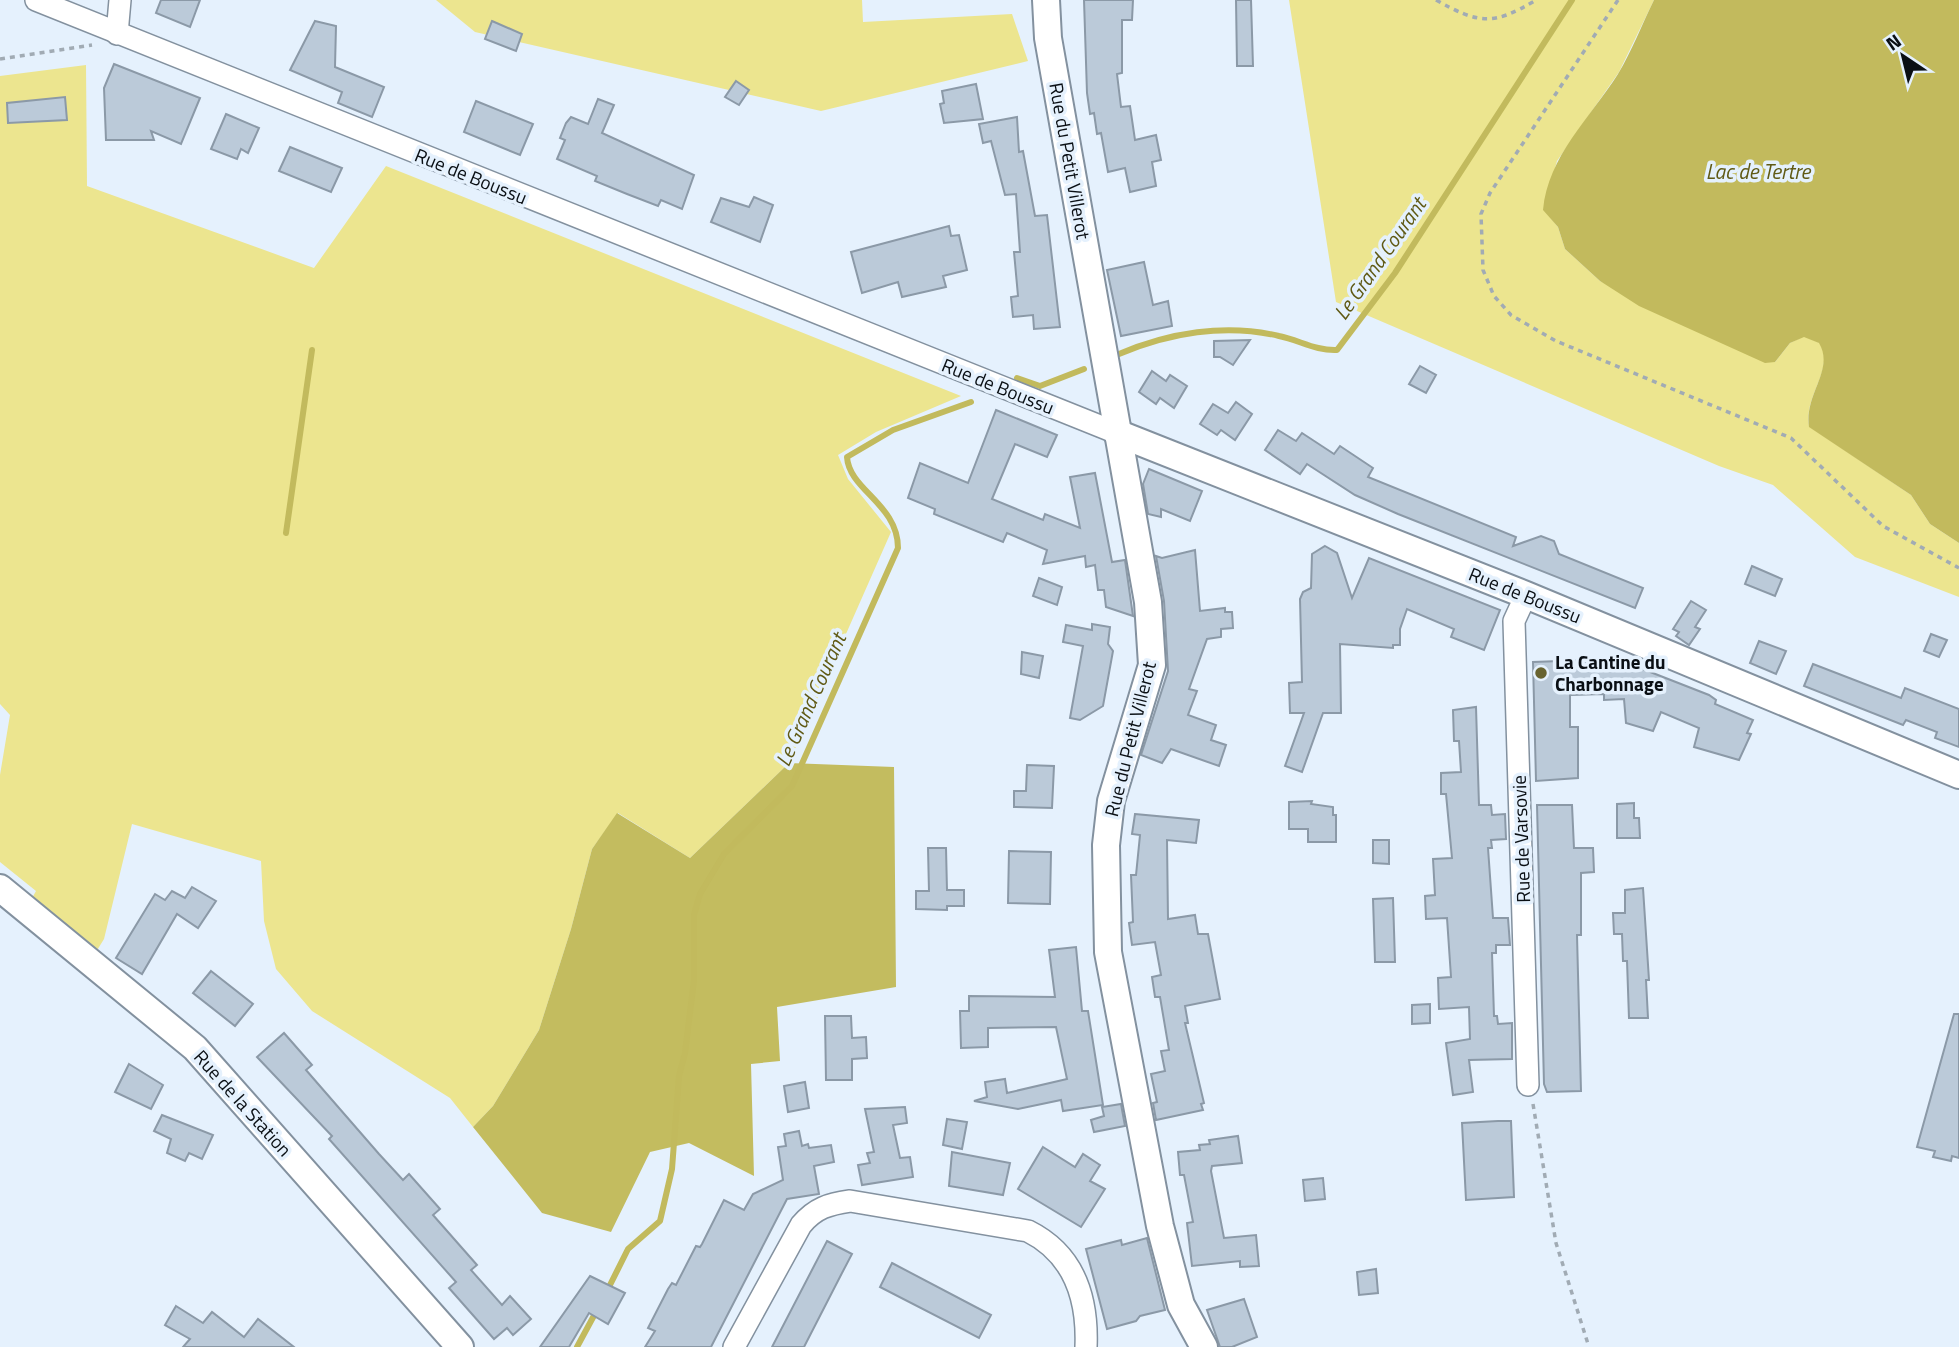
<svg xmlns="http://www.w3.org/2000/svg" width="1959" height="1347" font-family="'Titillium Web',sans-serif">
<rect width="100%" height="100%" fill="#e5f1fd"/>
<!-- green -->
<g fill="#ece58f">
<polygon points="436,0 862,0 863,22 1012,14 1028,61 821,111 475,32"/>
<path d="M1289 0H1654L1619 72 1557 161 1544 210 1558 227 1565 249 1600 281 1775 362 1790 343 1804 336 1820 343C1835 370 1804 394 1809 426L1911 495 1930 524 1959 543V597L1855 557 1773 485 1719 466 1336 302Z"/>
<polygon points="86,65 87,186 314,268 386,166 961,396 876,432 838,455 848,479 891,532 789,763 690,858 618,813 592,849 571,929 539,1030 493,1106 473,1127 450,1098 312,1011 276,969 264,921 261,861 132,824 104,939 96,952 31,900 36,891 0,862 0,775 10,715 0,704 0,76"/>
</g>
<!-- forest -->
<polygon fill="#c3bc5f" points="789,763 894,767 896,987 777,1007 780,1061 751,1064 754,1176 689,1143 650,1152 611,1232 542,1213 473,1127 493,1106 539,1030 571,929 592,849 617,813 690,858"/>
<!-- water -->
<path fill="#c2ba5d" d="M1654 0H1959V543L1930 524 1911 495 1809 427C1804 394 1835 370 1819 343L1804 337 1790 343 1775 362 1765 363 1639 306 1600 281 1565 249 1558 227 1543 210C1548 156 1590 118 1618 74 1632 51 1642 24 1654 0Z"/>
<g fill="none" stroke-linecap="round" stroke-linejoin="round">
<!-- stream -->
<g stroke="#c2ba5d" stroke-width="6">
<path d="M1119 354C1168 333 1225 323 1279 336 1299 340 1316 351 1337 350L1395 273 1572 0"/>
<polyline points="1017,378 1040,386 1084,369"/>
<polyline points="286,533 312,350"/>
<path d="M607 1291 628 1249 660 1221 672 1169 679 1076 685 1053 694 980V915L700 894 724 854 792 786 898 548C898 504 849 490 847 457L893 430 971 402"/>
<polyline points="577,1347 597,1310"/>
</g>
</g>
<!-- building -->
<g fill="#bbcad9" stroke="#8b99a7" stroke-width="2">
<polygon points="161,0 200,0 190,27 156,13"/>
<polygon points="1084,0 1133,0 1132,20 1122,20 1122,73 1117,74 1121,107 1130,106 1135,140 1156,135 1161,160 1152,162 1156,186 1130,192 1125,168 1108,172 1101,133 1097,134 1094,113 1090,114 1087,93"/>
<polygon points="1236,0 1251,0 1253,66 1237,66"/>
<polygon points="315,21 336,26 335,67 384,87 372,117 338,103 342,92 290,70"/>
<polygon points="492,21 522,34 516,51 485,39"/>
<polygon points="114,64 200,98 181,144 151,131 154,140 106,140 104,88"/>
<polygon points="736,81 749,90 739,105 725,97"/>
<polygon points="976,84 983,119 944,123 940,104 944,103 942,91"/>
<polygon points="65,97 67,120 8,123 7,103"/>
<polygon points="598,99 614,105 602,133 694,175 682,209 661,200 658,206 627,194 595,181 597,176 557,159 565,140 560,138 566,123 571,117 588,124"/>
<polygon points="476,101 533,124 520,155 464,132"/>
<polygon points="226,114 259,128 248,153 241,149 237,159 211,149"/>
<polygon points="1017,117 1019,152 1023,151 1035,216 1047,215 1060,327 1034,329 1033,315 1013,317 1011,297 1018,296 1014,252 1020,252 1016,194 1005,195 991,141 983,143 979,124"/>
<polygon points="290,147 342,168 331,192 279,171"/>
<polygon points="754,197 773,205 760,242 711,222 721,198 749,207"/>
<polygon points="949,226 951,236 959,235 967,270 943,276 946,287 902,297 898,282 862,293 851,252"/>
<polygon points="1144,262 1153,305 1168,301 1172,326 1121,336 1107,270"/>
<polygon points="1250,340 1233,365 1220,357 1214,357 1214,341"/>
<polygon points="1420,366 1436,375 1426,393 1409,384"/>
<polygon points="1152,371 1166,381 1170,375 1187,386 1174,408 1160,398 1156,404 1139,392"/>
<polygon points="1236,402 1252,414 1235,440 1221,430 1217,435 1200,424 1213,404 1228,413"/>
<polygon points="996,410 1057,435 1047,457 1015,444 992,499 1043,520 1045,514 1080,528 1070,477 1095,473 1112,562 1125,560 1133,616 1106,607 1104,590 1098,590 1095,565 1086,567 1085,556 1043,564 1047,550 1007,533 1003,542 934,514 935,509 908,498 920,463 968,483"/>
<polygon points="1278,430 1296,441 1302,433 1334,454 1340,446 1373,468 1368,477 1516,537 1513,546 1541,536 1554,541 1559,554 1643,588 1635,608 1398,514 1355,495 1307,464 1300,474 1265,450"/>
<polygon points="1149,469 1202,491 1190,521 1161,509 1161,517 1148,514 1143,484"/>
<polygon points="1325,546 1337,553 1352,598 1369,558 1500,610 1484,650 1451,637 1454,629 1407,609 1400,629 1400,645 1393,645 1393,648 1340,644 1341,713 1323,713 1302,772 1285,766 1304,713 1290,713 1289,683 1302,682 1300,599 1303,592 1311,588 1312,554"/>
<polygon points="1195,550 1200,611 1225,608 1225,612 1232,612 1233,628 1221,629 1221,637 1207,639 1189,689 1197,691 1188,715 1216,725 1211,740 1226,745 1219,766 1171,749 1162,763 1141,755 1168,671 1164,601 1156,556 1162,558"/>
<polygon points="1752,566 1782,579 1775,596 1745,584"/>
<polygon points="1039,578 1062,587 1057,605 1033,596"/>
<polygon points="1691,601 1706,610 1695,627 1700,629 1689,645 1676,636 1679,632 1673,629"/>
<polygon points="1092,624 1110,627 1108,644 1113,651 1103,706 1080,720 1070,718 1083,646 1063,642 1066,625 1092,630"/>
<polygon points="1931,634 1947,640 1939,657 1924,651"/>
<polygon points="1759,641 1786,651 1776,674 1750,663"/>
<polygon points="1022,652 1043,656 1039,678 1021,674"/>
<polygon points="1617,659 1709,695 1716,700 1715,704 1753,720 1747,733 1751,734 1739,760 1694,747 1699,728 1661,712 1653,731 1626,723 1624,699 1604,700 1604,694 1570,695 1570,727 1578,727 1578,778 1536,781 1533,662"/>
<polygon points="1813,664 1901,698 1905,688 1959,709 1959,747 1935,738 1937,732 1906,720 1903,725 1804,686"/>
<polygon points="1476,707 1479,805 1491,805 1492,815 1505,814 1506,839 1491,840 1492,848 1488,848 1493,918 1508,918 1510,945 1496,945 1496,953 1492,953 1494,1016 1497,1016 1498,1024 1512,1023 1512,1059 1469,1060 1473,1092 1453,1095 1446,1043 1470,1039 1469,1007 1439,1009 1438,978 1451,977 1447,918 1426,919 1425,896 1435,895 1433,859 1452,858 1446,794 1441,794 1441,773 1461,772 1459,741 1454,741 1453,710"/>
<polygon points="1027,765 1054,766 1052,808 1014,807 1014,791 1026,791"/>
<polygon points="1312,801 1311,804 1333,807 1333,815 1336,815 1336,842 1308,842 1308,829 1289,829 1289,802"/>
<polygon points="1634,803 1634,818 1639,818 1640,838 1617,838 1617,804"/>
<polygon points="1537,805 1572,805 1574,848 1593,848 1594,872 1581,873 1581,935 1577,935 1581,1091 1547,1092 1544,1084"/>
<polygon points="1135,814 1199,820 1196,843 1167,840 1168,919 1195,915 1198,934 1208,934 1220,999 1185,1006 1188,1023 1185,1023 1204,1103 1201,1104 1203,1110 1156,1120 1153,1103 1157,1102 1151,1074 1165,1071 1161,1051 1169,1050 1160,997 1155,997 1152,977 1161,975 1155,942 1132,945 1129,923 1133,922 1131,875 1136,875 1140,835 1132,834"/>
<polygon points="1373,840 1389,840 1389,864 1373,863"/>
<polygon points="928,848 946,848 947,890 964,890 964,906 947,906 947,910 916,909 916,891 929,891"/>
<polygon points="1009,851 1051,852 1050,904 1008,903"/>
<polygon points="192,887 216,901 198,928 177,914 142,974 116,958 155,894 165,900 172,891 185,898"/>
<polygon points="1643,888 1649,980 1646,980 1648,1018 1629,1018 1627,961 1623,961 1622,934 1614,934 1613,913 1625,913 1625,890"/>
<polygon points="1393,898 1395,962 1375,962 1373,899"/>
<polygon points="1076,947 1082,1011 1088,1011 1103,1105 1063,1111 1061,1100 1018,1109 974,1101 987,1097 985,1082 1005,1079 1007,1093 1067,1079 1056,1027 988,1028 988,1047 961,1048 960,1011 969,1011 969,996 1055,997 1049,950"/>
<polygon points="211,971 253,1004 235,1026 193,993"/>
<polygon points="1430,1004 1430,1023 1412,1024 1412,1005"/>
<polygon points="1954,1014 1959,1014 1959,1158 1952,1156 1951,1161 1933,1157 1935,1151 1917,1147"/>
<polygon points="825,1016 851,1016 852,1038 866,1037 867,1058 852,1059 852,1080 826,1080"/>
<polygon points="284,1033 312,1065 306,1070 379,1154 403,1180 409,1174 440,1209 433,1215 477,1265 471,1270 502,1305 510,1296 531,1319 513,1335 507,1328 494,1339 449,1288 456,1282 329,1139 332,1136 257,1057"/>
<polygon points="129,1064 163,1085 151,1109 115,1092"/>
<polygon points="805,1082 809,1108 788,1112 784,1086"/>
<polygon points="1121,1104 1125,1126 1094,1132 1091,1120 1104,1116 1102,1107"/>
<polygon points="905,1107 907,1123 893,1125 900,1158 910,1157 913,1177 862,1185 858,1165 870,1163 867,1153 874,1152 865,1109"/>
<polygon points="162,1115 213,1135 202,1159 189,1153 185,1161 167,1153 171,1139 154,1131"/>
<polygon points="947,1119 967,1122 962,1149 943,1145"/>
<polygon points="1498,1121 1511,1121 1514,1197 1466,1200 1462,1123"/>
<polygon points="799,1131 802,1146 808,1144 809,1148 831,1145 834,1162 814,1166 819,1194 787,1199 711,1347 645,1347 655,1331 648,1328 668,1289 672,1283 676,1285 696,1246 700,1247 702,1244 724,1200 744,1210 753,1194 783,1180 778,1147 786,1146 784,1134"/>
<polygon points="1238,1136 1242,1163 1212,1166 1211,1171 1224,1238 1256,1235 1259,1266 1240,1267 1240,1261 1192,1266 1187,1223 1193,1222 1184,1175 1180,1175 1178,1152 1200,1150 1199,1145 1210,1144 1209,1140"/>
<polygon points="1043,1147 1075,1167 1083,1154 1100,1165 1090,1181 1105,1189 1081,1227 1018,1189"/>
<polygon points="952,1152 1010,1163 1003,1195 949,1186"/>
<polygon points="1323,1178 1325,1199 1305,1201 1303,1180"/>
<polygon points="1147,1238 1165,1310 1140,1316 1136,1321 1107,1329 1086,1249 1121,1240 1122,1245"/>
<polygon points="827,1241 852,1254 842,1273 804,1347 772,1347"/>
<polygon points="892,1263 991,1315 979,1338 880,1287"/>
<polygon points="1376,1269 1378,1293 1359,1295 1357,1272"/>
<polygon points="590,1276 625,1293 608,1324 589,1313 569,1347 540,1347"/>
<polygon points="1244,1299 1257,1337 1232,1347 1220,1347 1207,1310"/>
<polygon points="176,1306 203,1323 212,1312 244,1337 258,1319 294,1347 183,1347 190,1339 165,1325"/>
</g>
<g fill="none" stroke-linecap="round" stroke-linejoin="round">
<!-- minor casing -->
<g stroke="#83919f" stroke-width="24">
<g id="minor">
<polyline points="36,0 1117,433"/>
<polyline points="117,34 120,0"/>
<polyline points="1526,595 1514,621 1528,1085"/>
<path d="M734 1347 801 1225C815 1208 829 1204 850 1201L1028 1231C1074 1254 1088 1298 1086 1347"/>
</g>
</g>
<!-- tertiary casing -->
<g stroke="#83919f" stroke-width="30">
<g id="tertiary">
<polyline points="1046,0 1048,38 1148,602 1152,665 1111,801 1106,845 1108,952 1160,1226 1181,1305 1204,1347"/>
<polyline points="1117,433 1526,595 1959,775"/>
<polyline points="0,888 195,1048 460,1347"/>
</g>
</g>
<!-- path -->
<g stroke="#a1abb4" stroke-width="3.5" stroke-dasharray="5 5" stroke-linecap="butt">
<path d="M1436 0C1479 24 1493 26 1536 0"/>
<polyline points="1618,0 1490,193 1481,214 1483,270 1494,296 1511,315 1556,341 1791,438 1883,526 1959,568"/>
<polyline points="0,59 92,45"/>
<polyline points="1533,1104 1556,1243 1589,1347"/>
</g>
<!-- minor -->
<use href="#minor" stroke="#fff" stroke-width="21"/>
<!-- tertiary -->
<use href="#tertiary" stroke="#fff" stroke-width="26"/>
</g>
<!-- markers -->
<circle fill="#686330" stroke="#e5f1fd" stroke-width="2.5" cx="1541" cy="673" r="7"/>
<g text-anchor="middle" stroke-width="7" stroke-linejoin="round" paint-order="stroke">
<!-- street labels -->
<g font-size="19" fill="#0a0f14" stroke="#e5f1fd">
<text transform="translate(1070 161) rotate(80)" y="7">Rue du Petit Villerot</text>
<text transform="translate(471 176) rotate(22)" y="7">Rue de Boussu</text>
<text transform="translate(998 386) rotate(22)" y="7">Rue de Boussu</text>
<text transform="translate(1525 595) rotate(22)" y="7">Rue de Boussu</text>
<text transform="translate(1130 739) rotate(-76)" y="7">Rue du Petit Villerot</text>
<text transform="translate(1521 839) rotate(-92)" y="7">Rue de Varsovie</text>
<text transform="translate(243 1103) rotate(48)" y="7">Rue de la Station</text>
</g>
<!-- poi labels -->
<g font-size="19" font-weight="bold" fill="#0a0f14" stroke="#e5f1fd" text-anchor="start">
<text x="1555" y="669">La Cantine du<tspan x="1555" dy="22">Charbonnage</tspan></text>
</g>
<!-- water labels -->
<g font-size="21" font-style="italic" fill="#605a15" stroke="#e5f1fd">
<text x="1758" y="179">Lac de Tertre</text>
<text transform="translate(1380 259) rotate(-55)" y="7">Le Grand Courant</text>
<text transform="translate(811 700) rotate(-66)" y="7">Le Grand Courant</text>
</g>
</g>
<!-- north arrow -->
<g transform="translate(1903 56) rotate(325)" stroke="#e5f1fd" stroke-width="5" paint-order="stroke">
<path d="M0-5L12 26L0 18L-12 26Z" fill="#0a0f14"/>
<text y="-10" font-size="19" font-weight="bold" text-anchor="middle" fill="#0a0f14">N</text>
</g>
</svg>
